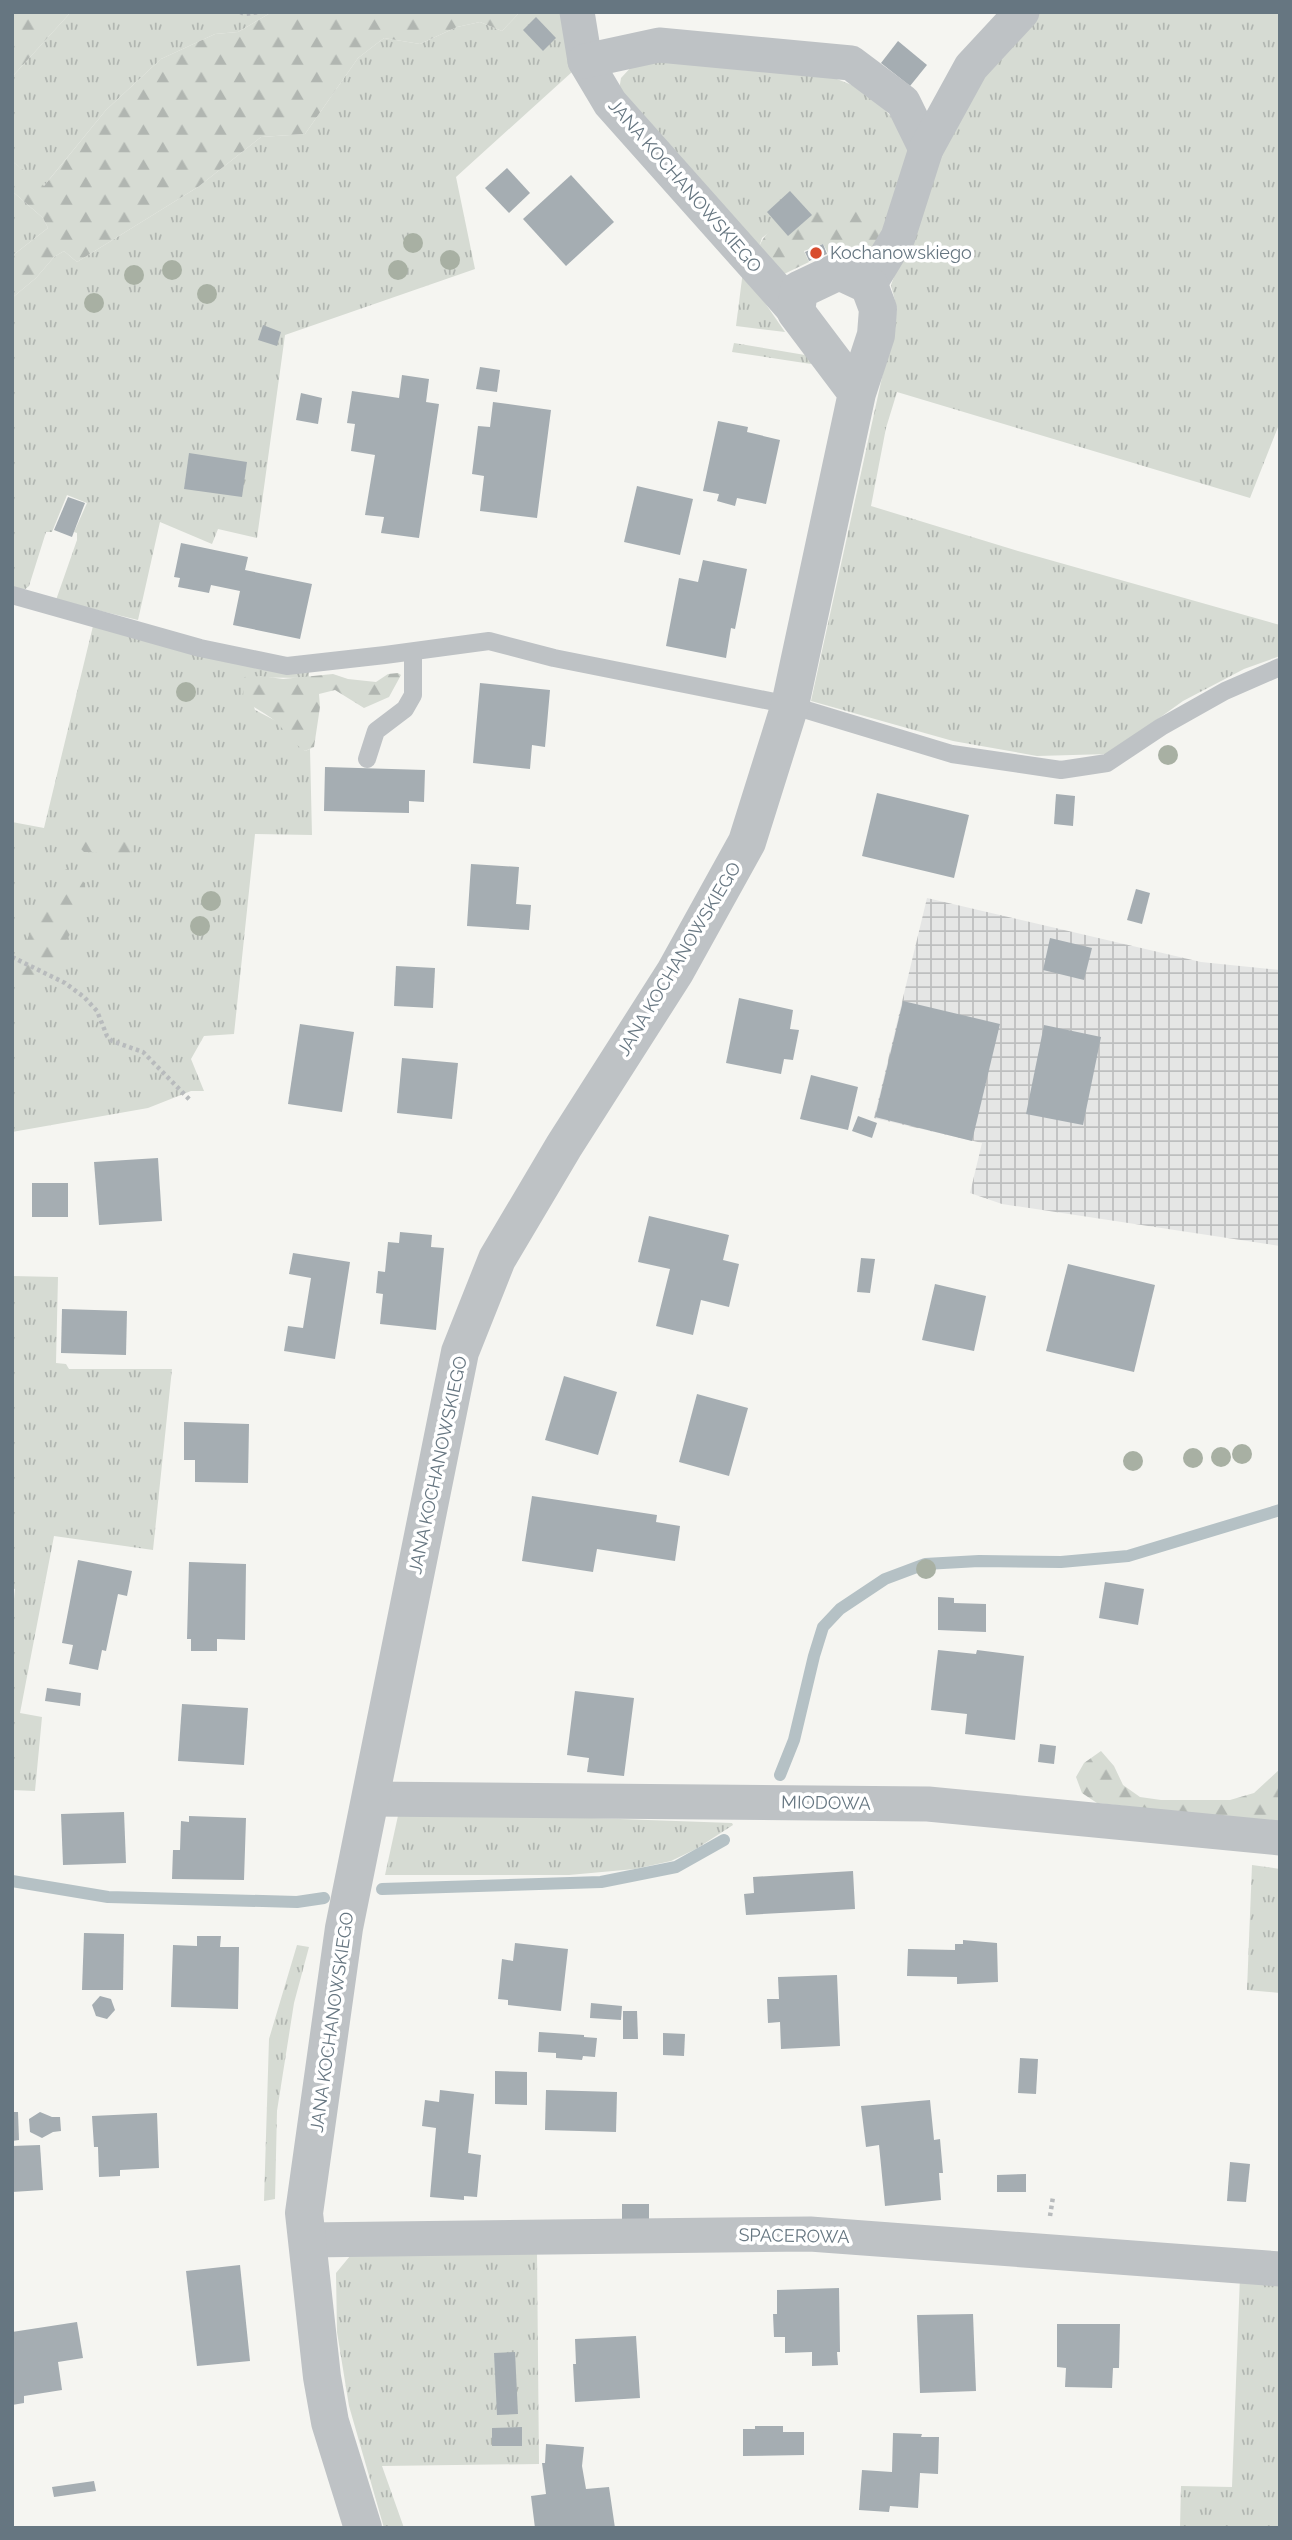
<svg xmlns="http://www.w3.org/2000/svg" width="1292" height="2540" font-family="Raleway,sans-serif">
<defs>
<pattern id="industrial-grid" width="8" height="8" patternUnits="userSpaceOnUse" patternTransform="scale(1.75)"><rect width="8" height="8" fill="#e5e6e5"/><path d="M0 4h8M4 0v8" fill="none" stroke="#bdbfbf"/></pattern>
<pattern id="grass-tufts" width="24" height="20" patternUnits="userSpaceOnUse" patternTransform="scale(1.75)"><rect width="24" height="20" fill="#d6dbd3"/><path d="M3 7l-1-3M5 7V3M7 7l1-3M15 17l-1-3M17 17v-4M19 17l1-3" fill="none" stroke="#b1b6b1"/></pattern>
<pattern id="forest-firs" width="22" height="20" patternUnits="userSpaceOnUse" patternTransform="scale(1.75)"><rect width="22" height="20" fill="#d6dbd3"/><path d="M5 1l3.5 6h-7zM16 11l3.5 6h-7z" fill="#b1b6b1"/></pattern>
</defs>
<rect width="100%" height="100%" fill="#f5f5f1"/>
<!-- industrial -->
<polygon fill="url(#industrial-grid)" points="927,898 1201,962 1280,970 1280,1246 1002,1204 970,1193 982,1143 874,1118"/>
<!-- grass -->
<g fill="url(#grass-tufts)">
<polygon points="71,12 272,12 238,32 215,34 161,59 106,110 43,187 12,161 12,77"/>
<polygon points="520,12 566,12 572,72 456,177 475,269 285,335 257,538 218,529 212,544 160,522 138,620 56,600 77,540 77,533 74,532 87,503 67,495 52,532 46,532 29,586 23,591 12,588 12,298 36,278 54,257 64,251 77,262 198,187 261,137 305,134 358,58 384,38 420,44 457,27 480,22 502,31"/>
<polygon points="1035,12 1280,12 1280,422 1250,498 897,392 886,428 871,506 1018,551 1280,625 1280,656 1244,669 1183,701 1109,754 1037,756 953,741 811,701 897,309 891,285 935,165 962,106"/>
<polygon points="675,58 809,68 852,85 883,107 908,138 912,170 890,233 779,224 762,238 758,250 619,90 621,78 634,64"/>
<polygon points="12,191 43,218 48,228 12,256"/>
<polygon points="743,271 785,332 736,326"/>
<polygon points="734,343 805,355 824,366 732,352"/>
<polygon points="93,626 309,670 309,677 304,678 244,677 255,710 276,721 305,751 310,749 312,835 255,834 234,1034 204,1036 191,1059 204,1091 191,1091 148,1108 12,1132 12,822 44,828"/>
<polygon points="12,1276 58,1277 56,1363 66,1364 69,1369 172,1369 153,1550 54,1536 20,1713 42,1717 35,1791 12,1790 12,1619 15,1589 12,1588"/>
<polygon points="399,1811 732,1823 733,1825 696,1849 671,1861 635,1869 569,1875 385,1875"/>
<polygon points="1252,1865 1280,1869 1280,1993 1247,1990"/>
<polygon points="297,1945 309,1947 294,2003 277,2111 275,2199 264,2201 269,2039"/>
<polygon points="537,2252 539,2464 382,2466 404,2528 384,2528 349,2406 337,2332 336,2273 350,2256"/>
<polygon points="1240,2276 1280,2280 1280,2528 1180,2528 1181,2486 1232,2487"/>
</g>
<!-- forest -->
<g fill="url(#forest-firs)">
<polygon points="12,12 71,12 12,77"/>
<polygon points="272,12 520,12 502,31 480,22 457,27 420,44 384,38 358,58 305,134 261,137 198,187 77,262 64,251 54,257 36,278 12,298 12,256 48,228 43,218 12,191 12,161 44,186 106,110 161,59 215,34 238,32"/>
<path d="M838 209 871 213 890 233 875 259 853 251 828 253 823 244 804 251 809 262 782 275 758 250C769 216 807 212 838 209Z"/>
<path d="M398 673 401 675 389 697 364 708 335 690 319 694 320 707 314 747 305 751C292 743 287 732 276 722 266 713 253 708 243 699L244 677 261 676 283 679 333 674 348 679 376 682 388 674Z"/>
<polygon points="82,836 124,838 133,846 131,855 84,852 76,844"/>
<polygon points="66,869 85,883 86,908 47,972 31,980 17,974 15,968 33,926"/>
<polygon points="1101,1751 1114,1766 1123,1785 1140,1797 1161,1800 1230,1800 1254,1793 1280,1769 1280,1823 1097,1803 1082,1793 1076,1777 1084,1763"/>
</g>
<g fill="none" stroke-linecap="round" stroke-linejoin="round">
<!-- stream -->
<g stroke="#b5c1c5" stroke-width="12">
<polyline points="780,1775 794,1740 814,1656 823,1627 840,1609 885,1579 925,1564 979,1561 1061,1562 1128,1556 1280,1510"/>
<polyline points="12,1881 108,1897 297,1902 324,1898"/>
<polyline points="382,1889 601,1882 676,1867 724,1840"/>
</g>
</g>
<!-- building -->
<g fill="#a5adb2">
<polygon points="536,17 556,38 543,51 523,30"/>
<polygon points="898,41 927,65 910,86 881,63"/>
<polygon points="507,168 530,193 509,213 485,188"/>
<polygon points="571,175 614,222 566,266 523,219"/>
<polygon points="790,191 812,215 788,236 767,212"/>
<polygon points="823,244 827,254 809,261 805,252"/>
<polygon points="263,325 281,332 277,346 258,340"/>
<polygon points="480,367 500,370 497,392 476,389"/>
<polygon points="402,375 429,379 426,402 439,404 419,538 381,533 384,517 365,515 375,455 351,451 355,424 347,423 352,391 399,398"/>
<polygon points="301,393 322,398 318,424 296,420"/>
<polygon points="493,402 551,410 537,518 480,511 484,476 472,474 478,426 490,427"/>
<polygon points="718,421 748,427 747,432 780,440 766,504 737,498 735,506 717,501 719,494 703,491"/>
<polygon points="189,453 247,462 242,497 184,489"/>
<polygon points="637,486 693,499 680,555 624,542"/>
<polygon points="68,497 85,503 72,537 54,530"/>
<polygon points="181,543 248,557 245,570 312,584 300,639 233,625 240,591 211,585 209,593 178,587 180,578 174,577"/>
<polygon points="703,560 747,569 735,629 731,628 726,658 666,646 679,578 698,582"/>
<polygon points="480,683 550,690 545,747 532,745 530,769 473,763"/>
<polygon points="325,767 425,770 424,802 409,801 409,813 324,811"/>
<polygon points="877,793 969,815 954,878 862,856"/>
<polygon points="1056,794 1075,796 1073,826 1054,824"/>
<polygon points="471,864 519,867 516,904 531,905 529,930 467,926"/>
<polygon points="1136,889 1150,893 1142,924 1127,920"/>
<polygon points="1050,938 1092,948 1084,980 1043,970"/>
<polygon points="396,966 435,968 433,1008 394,1006"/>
<polygon points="739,998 793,1010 790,1029 799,1030 793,1060 784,1059 781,1074 726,1063"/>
<polygon points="903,1001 1000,1024 972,1141 875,1117"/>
<polygon points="300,1024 354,1032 342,1112 288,1104"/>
<polygon points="1044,1025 1101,1037 1083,1125 1026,1114"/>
<polygon points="402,1058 458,1063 452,1119 397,1113"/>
<polygon points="811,1075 858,1087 848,1130 800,1119"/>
<polygon points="858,1116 877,1123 872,1138 852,1131"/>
<polygon points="158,1158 162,1221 99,1225 94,1162"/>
<rect x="32" y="1183" width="36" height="34"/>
<polygon points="649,1216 729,1235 723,1260 739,1264 729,1307 701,1300 693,1335 656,1326 670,1269 638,1262"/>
<polygon points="400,1232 432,1235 431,1247 444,1248 436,1330 380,1324 383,1294 376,1293 378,1271 385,1272 388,1242 399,1243"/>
<polygon points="293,1253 350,1262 335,1359 284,1351 288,1326 303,1328 311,1278 289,1274"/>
<polygon points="861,1258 875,1259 870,1293 857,1292"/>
<polygon points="1068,1264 1155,1285 1134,1372 1046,1351"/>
<polygon points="935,1284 986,1296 974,1351 922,1340"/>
<polygon points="62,1309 127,1311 126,1355 61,1353"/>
<polygon points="564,1376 617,1392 598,1455 545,1440"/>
<polygon points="697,1394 748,1408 729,1476 679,1462"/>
<polygon points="184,1422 249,1424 248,1483 195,1482 195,1460 184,1460"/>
<polygon points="532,1496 657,1515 656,1522 680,1526 675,1561 597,1549 593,1572 522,1561"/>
<polygon points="78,1560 132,1571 127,1596 118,1594 106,1651 102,1650 98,1670 69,1664 73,1645 62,1643"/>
<polygon points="189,1562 246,1564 245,1640 217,1639 217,1651 191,1651 191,1639 187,1639"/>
<polygon points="1105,1582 1144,1589 1138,1625 1099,1618"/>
<polygon points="938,1597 954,1598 954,1603 986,1604 986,1632 938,1630"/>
<polygon points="938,1650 976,1654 977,1650 1024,1656 1015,1740 965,1734 967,1714 931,1710"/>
<polygon points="47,1688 81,1693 80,1706 45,1701"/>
<polygon points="575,1691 634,1698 624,1776 587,1772 589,1758 567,1755"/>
<polygon points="182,1704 248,1708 244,1765 178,1761"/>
<polygon points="1040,1744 1056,1746 1054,1764 1038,1762"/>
<polygon points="124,1812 126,1863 63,1865 61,1814"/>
<polygon points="189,1816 246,1818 244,1880 172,1879 173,1850 180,1850 181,1821 189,1822"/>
<polygon points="853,1871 855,1909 746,1915 744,1894 754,1893 753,1877"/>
<polygon points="84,1933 124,1934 123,1990 82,1990"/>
<polygon points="197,1936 221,1936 220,1947 239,1947 238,2009 171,2007 173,1945 197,1946"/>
<polygon points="963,1940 997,1943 998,1982 957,1984 957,1977 907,1976 908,1949 955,1950 955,1944 963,1944"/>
<polygon points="515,1943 568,1949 561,2011 508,2005 508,2000 498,1999 502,1959 513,1961"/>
<polygon points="837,1975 840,2046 781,2049 780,2022 768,2023 767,1999 779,1999 778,1977"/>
<polygon points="100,1996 111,1999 115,2010 107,2019 96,2016 92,2005"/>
<polygon points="591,2003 622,2006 621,2020 590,2018"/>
<polygon points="623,2011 637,2011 638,2039 623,2039"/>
<polygon points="539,2032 584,2035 584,2037 597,2038 595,2057 583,2056 582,2060 556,2058 556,2053 538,2052"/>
<polygon points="663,2033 685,2034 684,2056 663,2055"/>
<polygon points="1020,2058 1038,2059 1036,2094 1018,2093"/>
<polygon points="495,2071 527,2072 527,2105 495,2104"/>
<polygon points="440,2090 474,2094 468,2153 481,2155 477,2197 464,2196 464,2200 430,2197 436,2128 422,2126 425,2100 439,2102"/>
<polygon points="546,2090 617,2092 616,2132 545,2130"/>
<polygon points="930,2100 934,2140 940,2139 943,2173 939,2173 941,2200 885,2206 879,2145 866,2147 861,2106"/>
<polygon points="12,2112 18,2112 19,2140 12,2141"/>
<polygon points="40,2112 52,2117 60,2117 61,2131 53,2132 42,2138 30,2132 29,2119"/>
<polygon points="157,2113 159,2168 120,2170 120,2176 99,2177 98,2147 94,2147 92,2116"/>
<polygon points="40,2145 43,2190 12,2192 12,2146"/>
<polygon points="1230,2162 1250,2164 1246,2202 1227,2201"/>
<polygon points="1026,2174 1026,2192 997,2192 997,2175"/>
<polygon points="622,2204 649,2204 649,2222 622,2221"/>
<polygon points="240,2265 250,2361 197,2366 186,2271"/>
<polygon points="839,2288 840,2352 837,2352 838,2365 812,2366 812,2352 785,2353 785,2337 774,2337 773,2314 777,2314 777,2290"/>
<polygon points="973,2314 976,2391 920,2393 917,2315"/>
<polygon points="77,2322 83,2358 58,2362 62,2390 24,2396 24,2403 12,2405 12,2332"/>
<polygon points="1057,2324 1120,2324 1119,2368 1113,2368 1112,2388 1065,2387 1066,2368 1057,2367"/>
<polygon points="636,2336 640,2398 575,2402 573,2364 576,2364 575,2339"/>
<polygon points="515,2352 518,2414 497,2415 494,2353"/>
<polygon points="755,2426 783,2426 783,2432 804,2432 804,2455 743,2456 743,2429 755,2429"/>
<polygon points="522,2427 522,2446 492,2446 492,2428"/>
<polygon points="893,2433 922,2434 921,2437 939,2437 938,2474 920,2473 918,2508 890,2506 889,2512 859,2510 862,2470 892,2472"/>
<polygon points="546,2444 584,2447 582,2466 586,2489 609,2487 615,2528 535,2528 531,2496 546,2494 542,2463 545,2463"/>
<polygon points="94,2481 96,2491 54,2497 52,2487"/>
</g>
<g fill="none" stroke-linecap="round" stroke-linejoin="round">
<!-- path -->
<g stroke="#b8bbbd" stroke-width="4.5" stroke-dasharray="3.5 3.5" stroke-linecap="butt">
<polyline points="240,12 245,14 258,12"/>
<polyline points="12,957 65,983 84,997 97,1011 107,1036 112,1041 143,1052 191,1101"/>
<polyline points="1050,2216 1053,2197"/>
</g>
<!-- service -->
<g stroke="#bec2c5" stroke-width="18">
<polyline points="12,595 200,648 287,666 385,655 489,641 554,658 790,705 952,754 1061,770 1107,763 1161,727 1225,691 1280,667"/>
<polyline points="367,759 376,731 405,709 413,695 413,652"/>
</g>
<!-- minor -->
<g stroke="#bec2c5" stroke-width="35">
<polyline points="577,12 585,61 610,103 796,312"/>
<polyline points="585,61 659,45 851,63 903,102 926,149"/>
<polyline points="869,285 898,237 926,149 971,67 1022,12"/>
<polyline points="370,1799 928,1804 1280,1838"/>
<polyline points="307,2240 810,2234 1280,2269"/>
</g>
<!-- tertiary -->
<polyline stroke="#bec2c5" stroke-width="38" points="363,2528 330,2422 322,2377 304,2213 344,1928 460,1352 497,1259 564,1146 675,972 747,842 790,705 857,393 876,335 878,309 869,285 839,271 799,290 796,312 857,393"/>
</g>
<!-- trees -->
<g fill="#a8b0a3">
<circle cx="413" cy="243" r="10"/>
<circle cx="450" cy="260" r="10"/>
<circle cx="172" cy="270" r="10"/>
<circle cx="398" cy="270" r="10"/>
<circle cx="134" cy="275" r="10"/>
<circle cx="207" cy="294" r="10"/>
<circle cx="94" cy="303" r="10"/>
<circle cx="186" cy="692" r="10"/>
<circle cx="1168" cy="755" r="10"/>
<circle cx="211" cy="901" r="10"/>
<circle cx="200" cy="926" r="10"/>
<circle cx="1242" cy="1454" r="10"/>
<circle cx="1221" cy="1457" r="10"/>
<circle cx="1193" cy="1458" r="10"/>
<circle cx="1133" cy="1461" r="10"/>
<circle cx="926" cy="1569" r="10"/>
</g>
<!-- markers -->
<circle fill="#d84d2f" stroke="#fff" stroke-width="2.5" cx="816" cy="253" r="7"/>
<g text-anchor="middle" stroke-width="7" stroke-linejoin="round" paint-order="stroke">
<!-- street labels -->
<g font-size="18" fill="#667681" stroke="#fff">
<text transform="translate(685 186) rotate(49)" y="6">JANA KOCHANOWSKIEGO</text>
<text transform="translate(679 959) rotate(-59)" y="6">JANA KOCHANOWSKIEGO</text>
<text transform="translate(438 1465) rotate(-78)" y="6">JANA KOCHANOWSKIEGO</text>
<text transform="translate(826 1803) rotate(1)" y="6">MIODOWA</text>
<text transform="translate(332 2022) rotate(-82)" y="6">JANA KOCHANOWSKIEGO</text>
<text transform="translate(794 2236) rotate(1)" y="6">SPACEROWA</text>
</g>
<!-- poi labels -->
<g font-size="18" fill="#667681" stroke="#fff" text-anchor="start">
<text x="830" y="259">Kochanowskiego</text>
</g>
</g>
<!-- border -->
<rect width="1292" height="2540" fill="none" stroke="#667681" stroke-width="28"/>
</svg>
